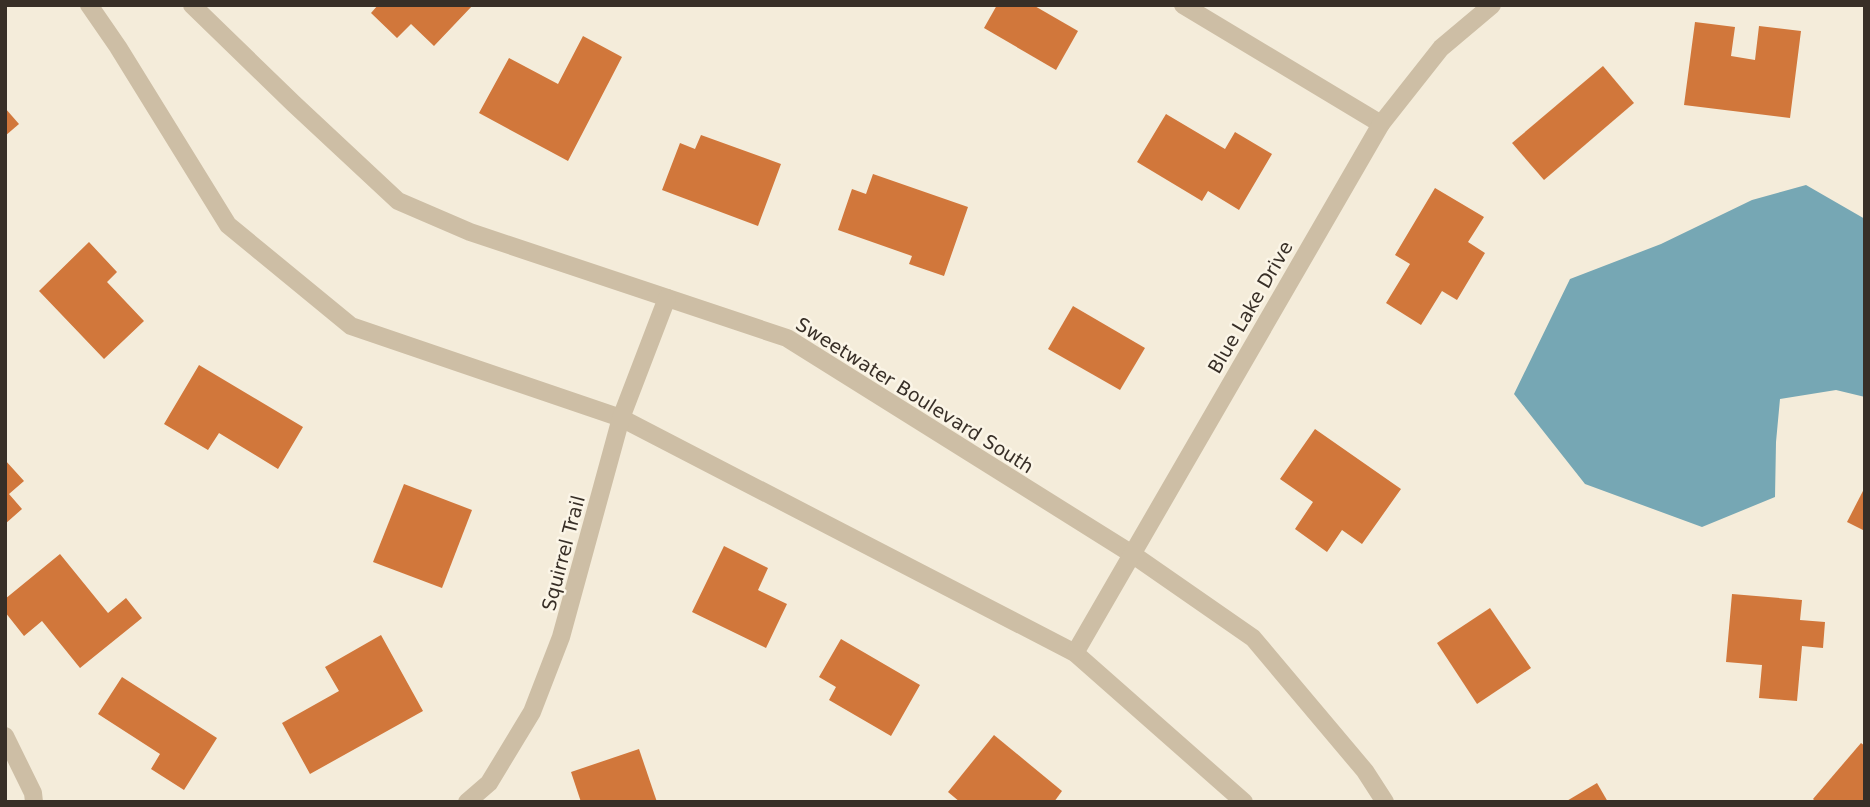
<svg xmlns="http://www.w3.org/2000/svg" width="1870" height="807" font-family="'DejaVu Sans',sans-serif">
<rect width="100%" height="100%" fill="#f4ecda"/>
<!-- water -->
<polygon fill="#76a7b4" points="1806,185 1865,219 1865,397 1836,390 1780,399 1776,442 1775,497 1702,527 1585,484 1514,394 1570,279 1661,244 1752,200"/>
<!-- building -->
<g fill="#d1773b">
<polygon points="378,5 473,5 434,46 411,24 397,38 371,13"/>
<polygon points="997,5 1033,5 1078,31 1056,70 984,28"/>
<polygon points="1695,22 1735,27 1731,56 1755,60 1759,26 1801,31 1790,118 1684,105"/>
<polygon points="583,36 622,57 568,161 479,113 509,58 558,84"/>
<polygon points="1603,66 1634,103 1544,180 1512,143"/>
<polygon points="5,108 19,124 5,136"/>
<polygon points="1166,114 1225,149 1235,132 1272,154 1239,210 1208,191 1202,201 1137,162"/>
<polygon points="701,135 781,164 758,226 662,190 680,143 695,149"/>
<polygon points="873,174 968,207 944,276 909,264 912,256 838,230 852,189 866,194"/>
<polygon points="1435,188 1484,217 1468,242 1485,253 1457,300 1442,291 1421,325 1386,303 1410,264 1395,255"/>
<polygon points="89,242 117,272 107,282 144,321 104,359 39,291"/>
<polygon points="1073,306 1145,348 1120,390 1048,349"/>
<polygon points="199,365 303,427 278,469 219,433 208,450 164,424"/>
<polygon points="1315,429 1401,489 1362,544 1342,530 1327,552 1295,529 1313,502 1280,479"/>
<polygon points="5,460 24,481 9,494 22,509 5,524"/>
<polygon points="404,484 472,510 442,588 373,562"/>
<polygon points="1865,487 1865,531 1847,522"/>
<polygon points="724,546 768,568 758,590 787,604 766,648 692,612"/>
<polygon points="60,554 108,613 126,598 142,618 80,668 42,621 24,636 5,612 5,599"/>
<polygon points="1732,594 1802,600 1800,620 1825,622 1823,648 1802,646 1797,701 1759,698 1762,665 1726,662"/>
<polygon points="1490,608 1531,668 1477,704 1437,643"/>
<polygon points="381,635 423,711 310,774 282,723 339,691 325,667"/>
<polygon points="841,639 920,685 891,736 829,700 836,687 819,677"/>
<polygon points="122,677 217,738 184,790 151,769 160,754 98,714"/>
<polygon points="994,735 1062,791 1054,802 960,802 948,792"/>
<polygon points="1861,743 1865,746 1865,802 1816,802 1813,799"/>
<polygon points="639,749 657,802 581,802 571,772"/>
<polygon points="1597,783 1608,802 1565,802"/>
</g>
<g fill="none" stroke-linecap="round" stroke-linejoin="round">
<!-- minor -->
<g stroke="#cdbea5" stroke-width="18">
<polyline points="89,5 118,47 228,225 351,326 621,418 1075,653 1244,802"/>
<polyline points="192,5 294,104 398,201 470,232 787,338 1132,554 1253,638 1365,771 1385,802"/>
<polyline points="1183,5 1381,124"/>
<polyline points="1075,653 1381,124 1441,48 1492,5"/>
<polyline points="5,736 33,793 34,802"/>
<polyline points="467,802 489,783 532,712 561,637 621,418 667,298"/>
</g>
</g>
<g text-anchor="middle" stroke-width="5" stroke-linejoin="round" paint-order="stroke">
<!-- street labels -->
<g font-size="19" fill="#382f27" stroke="#fbf5e7">
<text transform="translate(1250 307) rotate(-60)" y="7">Blue Lake Drive</text>
<text transform="translate(915 395) rotate(32)" y="7">Sweetwater Boulevard South</text>
<text transform="translate(563 553) rotate(-75)" y="7">Squirrel Trail</text>
</g>
</g>
<!-- border -->
<rect width="1870" height="807" fill="none" stroke="#382f27" stroke-width="14"/>
</svg>
